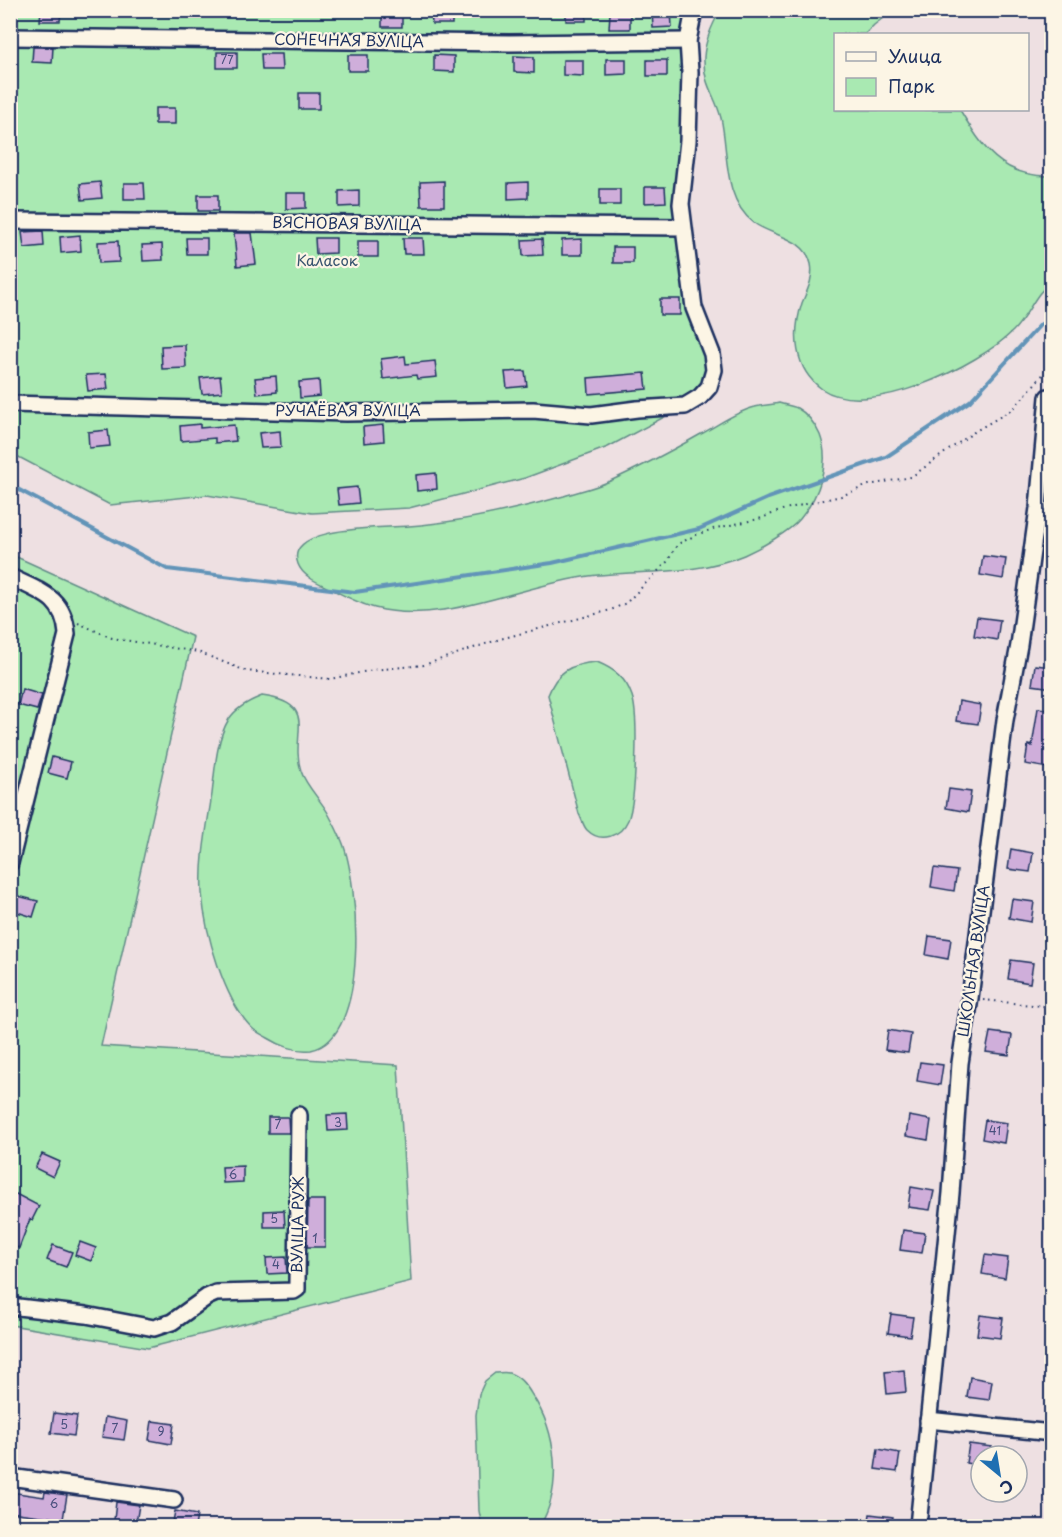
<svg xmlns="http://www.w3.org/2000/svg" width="1062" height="1537" font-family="'Playpen Sans',sans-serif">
<rect width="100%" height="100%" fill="#eee0e2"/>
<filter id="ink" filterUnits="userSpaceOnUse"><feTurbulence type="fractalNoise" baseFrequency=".0167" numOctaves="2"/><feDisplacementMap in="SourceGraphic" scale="12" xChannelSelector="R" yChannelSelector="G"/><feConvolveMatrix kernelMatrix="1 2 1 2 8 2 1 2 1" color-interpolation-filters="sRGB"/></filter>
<g filter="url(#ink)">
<!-- green -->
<g fill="#a9e9b2" stroke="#628c88" stroke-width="1.5">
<polygon points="10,11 694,11 681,204 714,370 685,406 608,447 525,478 409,508 312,513 207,495 110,505 11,453"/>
<path d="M720 11H892L874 25 865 34H836V110H960C983 148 1001 177 1051 176 1052 203 1052 230 1052 258 1052 264 1053 275 1051 280 1049 285 1042 290 1039 294 1030 306 1024 320 1013 331 979 365 868 420 822 389 794 369 792 334 802 303 807 291 814 278 811 264 805 237 773 237 754 223 722 198 729 153 721 118 715 94 703 86 704 57 705 40 712 25 720 11Z"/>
<path d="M779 403C785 405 792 406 797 408 808 414 815 424 820 435 831 464 819 496 800 519 789 532 760 548 744 555 694 576 641 570 589 576 521 585 444 626 375 608 360 604 345 596 331 589 319 583 303 577 298 564 283 525 387 528 409 526 461 522 514 510 564 496 579 491 595 488 610 481 641 467 671 451 701 434 718 425 737 411 755 407 763 405 772 405 779 403Z"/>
<polygon points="10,554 193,637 101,1046 398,1065 411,1281 148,1348 11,1325"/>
<path d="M597 662C614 669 626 678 632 696 639 716 636 800 628 820 621 836 601 844 587 830 583 826 582 819 579 814L548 695C557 671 571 664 597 662Z"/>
<path d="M262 696C321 704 289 734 301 771 306 786 320 799 328 813 333 822 338 832 342 841 359 883 371 1038 311 1050 296 1052 279 1045 268 1038 263 1035 256 1032 252 1028 224 1000 205 933 202 893 200 860 207 827 212 794 215 770 216 740 229 719 237 707 249 701 262 696Z"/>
<path d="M495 1373C499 1373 505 1372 509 1373 519 1376 527 1386 532 1395 557 1432 563 1487 540 1526H482L479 1511 476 1415 479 1394 485 1381Z"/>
</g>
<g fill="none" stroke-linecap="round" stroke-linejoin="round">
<!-- stream -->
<polyline stroke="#6294b8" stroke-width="4" points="10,485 167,569 355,592 552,563 699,529 768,498 886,457 970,401 1041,324"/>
</g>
<!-- building -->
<g fill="#cfaeda" stroke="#1b2f5e" stroke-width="1.5">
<polygon points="41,10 61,10 60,21 40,21"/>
<polygon points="431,10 452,10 452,24 432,24"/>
<rect x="566" y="10" width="20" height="11"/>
<polygon points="652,10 671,10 672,27 653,28"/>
<polygon points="402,11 402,27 382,27 382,12"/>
<polygon points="610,13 630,14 630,29 609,29"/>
<polygon points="33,47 53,47 52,63 32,62"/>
<rect x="217" y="52" width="20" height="16"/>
<polygon points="261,54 281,54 282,70 262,70"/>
<rect x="348" y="55" width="20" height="16"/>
<polygon points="434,55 454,56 454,72 434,71"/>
<polygon points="514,56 534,57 534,73 514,72"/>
<polygon points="606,59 626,59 626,74 606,75"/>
<polygon points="563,60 583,60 583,76 563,75"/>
<rect x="647" y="60" width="20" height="16"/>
<rect x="299" y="93" width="20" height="16"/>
<rect x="155" y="108" width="20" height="16"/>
<polygon points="444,181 444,206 421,206 420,182"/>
<polygon points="100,182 102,198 82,200 80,184"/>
<polygon points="528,182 528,198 508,199 508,183"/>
<polygon points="124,183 144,183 145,199 124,199"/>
<polygon points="645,187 665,187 666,202 645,203"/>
<rect x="600" y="189" width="20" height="16"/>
<polygon points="359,190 359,206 339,207 339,191"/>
<polygon points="286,193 306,193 306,208 286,209"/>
<rect x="198" y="195" width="20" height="16"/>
<polygon points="43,231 44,246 24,248 22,232"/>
<polygon points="234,233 252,233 256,264 237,266"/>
<polygon points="80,235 81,251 61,253 60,237"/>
<polygon points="186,238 207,238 207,254 187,254"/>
<polygon points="315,238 336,238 336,253 316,254"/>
<polygon points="403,238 423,238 424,254 404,254"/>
<polygon points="542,239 543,255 523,256 522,240"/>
<polygon points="582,239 582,255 562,255 562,240"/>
<polygon points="118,241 119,262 99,263 98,242"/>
<rect x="358" y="241" width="20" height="16"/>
<polygon points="162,244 163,260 143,261 142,245"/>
<rect x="613" y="247" width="20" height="16"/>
<rect x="660" y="299" width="20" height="16"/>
<polygon points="185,345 186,368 162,369 161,346"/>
<polygon points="405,356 406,364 435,361 437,377 417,379 416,375 383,379 381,359"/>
<polygon points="525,371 527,386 507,388 505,372"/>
<polygon points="645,373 647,389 589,394 588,378"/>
<polygon points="106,374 108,389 88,391 86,375"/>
<polygon points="220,376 222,392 202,394 200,378"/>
<polygon points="276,376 277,392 257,394 255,378"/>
<polygon points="319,380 320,396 300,398 299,382"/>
<polygon points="200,424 200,428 234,425 236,441 215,443 215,438 181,441 180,426"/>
<polygon points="383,425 384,441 364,443 363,427"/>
<polygon points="108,430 110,446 89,448 88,432"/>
<polygon points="280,431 281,447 261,448 259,433"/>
<polygon points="436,473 437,489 417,491 416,475"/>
<polygon points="357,487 359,503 339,505 337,489"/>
<polygon points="983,556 1006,559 1003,579 980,575"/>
<polygon points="977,617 1000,620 997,640 974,636"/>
<polygon points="1035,665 1052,667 1052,688 1032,685"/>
<polygon points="22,689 42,695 37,710 18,705"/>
<polygon points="959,701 981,705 978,724 956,721"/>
<polygon points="1038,708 1052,710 1052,741 1048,768 1025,764 1028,745 1032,746"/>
<polygon points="52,757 71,762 67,778 48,773"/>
<polygon points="949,789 971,792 968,812 946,808"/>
<polygon points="1011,849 1033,853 1030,872 1008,869"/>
<polygon points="934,868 957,871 954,891 931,887"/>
<polygon points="18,896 38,901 33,917 14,911"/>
<polygon points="1012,899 1034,902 1031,922 1009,918"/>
<polygon points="929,936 951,939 948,959 926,955"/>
<polygon points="1011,960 1033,963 1030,983 1008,979"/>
<polygon points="888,1030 911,1034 908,1053 885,1050"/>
<polygon points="990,1032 1012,1035 1009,1055 986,1052"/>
<polygon points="920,1062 943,1065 940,1085 917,1081"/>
<polygon points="347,1114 348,1130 328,1131 327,1115"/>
<polygon points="909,1116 931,1120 928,1140 906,1136"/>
<polygon points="268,1117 288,1117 289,1133 268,1133"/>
<polygon points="985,1120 1007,1123 1004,1143 982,1139"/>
<polygon points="42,1154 60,1162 53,1177 35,1168"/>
<polygon points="243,1166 243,1182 223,1183 222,1167"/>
<polygon points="911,1187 934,1191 930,1210 908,1207"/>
<polygon points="10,1191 39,1206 32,1220 30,1219 19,1248 10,1245"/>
<polygon points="308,1200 325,1200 325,1247 307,1247"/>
<polygon points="284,1210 285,1227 264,1227 264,1211"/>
<polygon points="903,1230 925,1233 922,1253 900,1250"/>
<polygon points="80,1242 96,1248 91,1261 75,1255"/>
<polygon points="53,1245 72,1252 66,1267 47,1260"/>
<polygon points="985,1255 1008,1258 1005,1278 982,1274"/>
<polygon points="286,1257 287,1273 267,1274 266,1258"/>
<polygon points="891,1314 913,1317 910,1336 888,1333"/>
<polygon points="980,1315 1003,1318 1000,1338 977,1335"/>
<polygon points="904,1370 906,1392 887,1394 885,1372"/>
<polygon points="970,1377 992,1381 989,1400 967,1397"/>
<polygon points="54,1413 77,1416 74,1436 51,1433"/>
<polygon points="105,1417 127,1421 124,1440 102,1437"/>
<polygon points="152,1421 174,1424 171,1444 149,1440"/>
<polygon points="969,1444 992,1447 990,1456 981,1456 981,1466 966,1463"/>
<polygon points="878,1449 900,1453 897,1472 875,1469"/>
<polygon points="10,1492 44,1497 45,1492 67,1495 63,1519 10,1512"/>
<polygon points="116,1502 139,1505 136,1523 114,1520"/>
<polygon points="175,1511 197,1515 195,1527 172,1527"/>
<polygon points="870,1514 893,1517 891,1527 868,1527"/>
</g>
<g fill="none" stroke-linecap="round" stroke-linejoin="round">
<!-- street casing -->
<g stroke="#1b2f5e" stroke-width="20">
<g id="street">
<polyline points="10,37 509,43 688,41"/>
<polyline points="10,221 683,227"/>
<polyline points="10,404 346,413 533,410 591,415 637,409 685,406 700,397 709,387 714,370 712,354 694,308 681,204 688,141 690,72 688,41 694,10"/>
<path d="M10 577C41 592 64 597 67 634L10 863"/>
<polyline points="10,1306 86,1315 154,1328 172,1322 207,1297 216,1293 294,1291 297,1289 297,1283 299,1115"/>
<polyline points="928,1420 1052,1433"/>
<polyline points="10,1477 174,1500"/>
<polyline points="918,1526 951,1193 960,1063 970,998 1005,720 1019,645 1038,508 1048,397"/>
</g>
</g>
<!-- path -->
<g stroke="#1b2f5e" stroke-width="2" stroke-dasharray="1.5 4.5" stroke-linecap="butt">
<polyline points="1050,385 1052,370"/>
<polyline points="78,623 112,638 198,652 246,671 330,679 373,670 424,665 500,639 611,610 626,603 667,562 678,544 696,535 716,528 759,519 785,509 841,496 869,485 911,477 974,432 1013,409 1046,371 1052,368"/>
<polyline points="983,1000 1052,1007"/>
</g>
<!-- street -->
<use href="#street" stroke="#fcf5e5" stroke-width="15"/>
</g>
</g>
<g text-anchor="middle" stroke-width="4.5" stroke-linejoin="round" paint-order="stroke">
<!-- number labels -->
<g font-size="12" fill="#484f7d">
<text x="227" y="64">77</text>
<text x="338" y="1127">3</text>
<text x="278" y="1129">7</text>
<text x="995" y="1135">41</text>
<text x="233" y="1179">6</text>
<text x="274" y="1223">5</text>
<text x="315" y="1243">1</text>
<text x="276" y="1269">4</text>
<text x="64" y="1429">5</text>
<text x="115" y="1433">7</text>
<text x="161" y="1436">9</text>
<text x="54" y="1508">6</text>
</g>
<!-- street labels -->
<g font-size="15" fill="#1b2f5e" stroke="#fcf5e5">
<text transform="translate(349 41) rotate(1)" y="5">СОНЕЧНАЯ ВУЛІЦА</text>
<text transform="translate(347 224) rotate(1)" y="5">ВЯСНОВАЯ ВУЛІЦА</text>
<text x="348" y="416">РУЧАЁВАЯ ВУЛІЦА</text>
<text transform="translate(974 961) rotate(-82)" y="5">ШКОЛЬНАЯ ВУЛІЦА</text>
<text transform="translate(298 1225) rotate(-89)" y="5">ВУЛІЦА РУЖ</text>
</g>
<!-- park labels -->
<g font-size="15" fill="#37546f" stroke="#fcf5e5">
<text x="327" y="266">Каласок</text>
</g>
</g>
<!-- margin -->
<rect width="1062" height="1537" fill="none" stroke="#fcf5e5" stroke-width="36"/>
<rect x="18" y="18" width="1026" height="1501" fill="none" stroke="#1b2f5e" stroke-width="2" filter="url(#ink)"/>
<!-- legend -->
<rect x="834" y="33" width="195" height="78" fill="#fcf5e5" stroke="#a2a6af" stroke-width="1.5"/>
<rect x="846" y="52" width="30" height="9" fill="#fcf5e5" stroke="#a2a6af" stroke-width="1.5"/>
<text x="888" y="63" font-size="18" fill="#1b2f5e">Улица</text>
<rect x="846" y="78" width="30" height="18" fill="#a9e9b2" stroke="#a2a6af" stroke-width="1.5"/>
<text x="888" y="93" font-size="18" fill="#1b2f5e">Парк</text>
<!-- north arrow -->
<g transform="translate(999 1474) rotate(150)"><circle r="28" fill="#fcf5e5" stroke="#a2a6af" stroke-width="1.5"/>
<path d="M0-4.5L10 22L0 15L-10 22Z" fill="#1f6fb2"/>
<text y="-9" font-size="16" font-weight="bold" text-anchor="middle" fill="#1b2f5e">С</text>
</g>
</svg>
